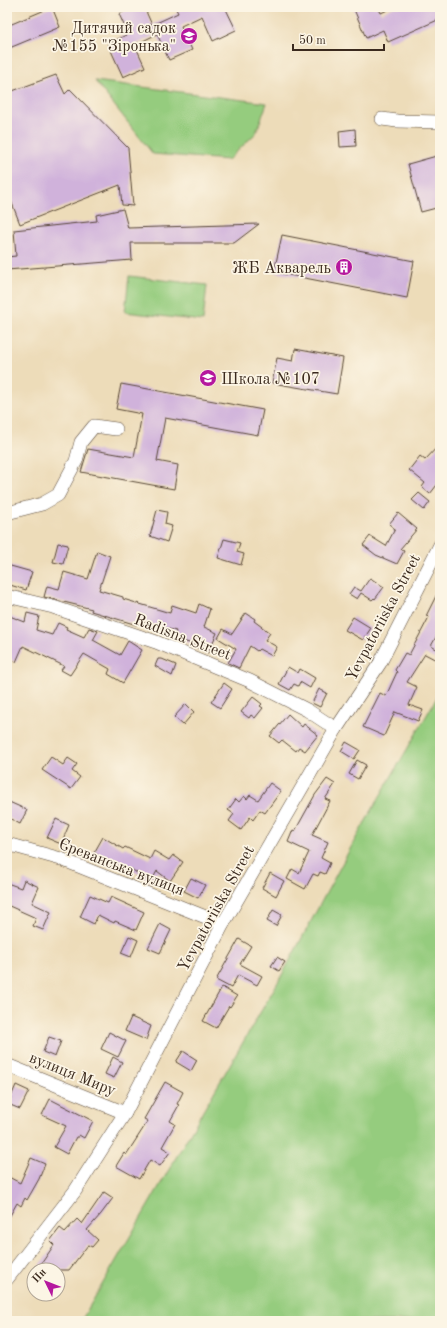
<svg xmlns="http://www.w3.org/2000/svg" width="447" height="1328" font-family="'Old Standard TT',serif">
<rect width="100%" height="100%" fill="#fcf5e5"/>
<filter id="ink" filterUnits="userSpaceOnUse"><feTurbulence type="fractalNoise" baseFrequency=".025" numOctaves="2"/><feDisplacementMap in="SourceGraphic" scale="8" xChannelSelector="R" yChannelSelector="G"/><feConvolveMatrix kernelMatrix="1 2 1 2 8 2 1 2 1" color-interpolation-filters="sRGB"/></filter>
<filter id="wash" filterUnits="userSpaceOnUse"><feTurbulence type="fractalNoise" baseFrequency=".012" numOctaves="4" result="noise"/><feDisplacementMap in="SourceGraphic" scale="16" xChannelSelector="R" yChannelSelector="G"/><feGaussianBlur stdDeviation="0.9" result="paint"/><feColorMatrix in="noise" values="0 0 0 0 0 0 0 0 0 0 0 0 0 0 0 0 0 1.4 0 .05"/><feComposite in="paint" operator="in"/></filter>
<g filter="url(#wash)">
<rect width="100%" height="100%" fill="#eddcb9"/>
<!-- green -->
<g fill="#95cc7e" stroke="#687b4e">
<polygon points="95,81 267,103 256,133 228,160 153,154"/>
<polygon points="129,276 207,285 203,321 125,312"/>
<polygon points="440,692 440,1321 81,1321 278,982 356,838"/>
</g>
<g id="blocks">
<!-- building -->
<g fill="#d0b2db">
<polygon points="52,7 60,27 7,49 7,26"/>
<polygon points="133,7 144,7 152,25 178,13 175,7 225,7 236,30 213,41 202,16 181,26 192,50 169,60 157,34 135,45 145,67 123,77 108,44 128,34 119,14"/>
<polygon points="353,7 378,7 381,13 394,7 440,7 440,19 388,42 383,30 366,38"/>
<polygon points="56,75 65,94 70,89 128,148 133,206 122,205 120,185 20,224 10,198 7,199 7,93"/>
<polygon points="355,129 356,146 340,147 339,131"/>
<polygon points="440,155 440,207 421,212 408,164"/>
<polygon points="123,209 128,228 259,224 234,243 131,243 132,260 7,270 7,257 16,256 14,230 97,221 96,215"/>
<polygon points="282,235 414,261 407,298 274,272"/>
<polygon points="295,349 343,358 337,394 272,383 277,358 293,361"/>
<polygon points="121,384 263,410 258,435 165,418 157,461 178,465 174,489 81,472 88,449 134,457 142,414 116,409"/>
<polygon points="440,444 440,481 430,494 422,487 425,483 409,470 420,456 425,460"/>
<polygon points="419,493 430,502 424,510 412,500"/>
<polygon points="157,510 167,512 165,524 172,526 167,542 150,536"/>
<polygon points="398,513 417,529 400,549 404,551 397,564 376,555 363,545 370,536 386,546 395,529 389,524"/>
<polygon points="224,539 240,543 237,552 244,554 241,565 218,558"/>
<polygon points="58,543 68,545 63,564 53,562"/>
<polygon points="97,551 110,556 99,590 123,597 123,599 170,613 172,605 196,613 199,604 210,609 204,627 217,633 208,653 197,648 198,646 186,642 174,636 176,631 138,621 137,625 91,611 92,609 44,597 47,586 59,589 64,572 88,579"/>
<polygon points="7,565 32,572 26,590 7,584"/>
<polygon points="370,578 384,587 375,599 374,598 372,600 361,593 357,599 349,594 354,587 361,591"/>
<polygon points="440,588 440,630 431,646 440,651 440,662 425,654 407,682 417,687 409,705 423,710 418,721 395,712 384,736 363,727 380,693 386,696 397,672 395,670 405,653 409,655 429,617 426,616"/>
<polygon points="27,613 39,616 36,630 52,635 58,623 67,627 66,629 84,637 89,628 98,631 93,640 120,655 128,641 142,650 123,683 108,674 110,669 84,654 70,675 61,670 64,666 23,646 16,662 7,658 7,615 25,622"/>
<polygon points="246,613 255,619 254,621 270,633 265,640 277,647 272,656 259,649 257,651 250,646 239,668 228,663 236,649 218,638 223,629 232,634"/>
<polygon points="353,617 371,628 363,640 345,630"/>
<polygon points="158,659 162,659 176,665 172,676 155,666"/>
<polygon points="288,667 298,673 300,669 315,678 310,688 300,682 298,686 294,684 290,690 279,684"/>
<polygon points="224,683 232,689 220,708 211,702"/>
<polygon points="319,689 327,693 320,707 312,703"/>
<polygon points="253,697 262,704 260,706 263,708 255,718 251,715 249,718 241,712"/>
<polygon points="186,704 194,712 183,725 174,717"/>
<polygon points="288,714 302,727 304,724 318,735 305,751 299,747 296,751 282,740 279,743 270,736"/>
<polygon points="346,742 360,750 354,759 341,751"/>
<polygon points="51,757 63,765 68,758 77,764 72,771 80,777 71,789 42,770"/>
<polygon points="357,760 366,765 358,779 349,774"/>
<polygon points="327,779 335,784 325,799 330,801 312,835 328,842 321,858 330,863 325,874 320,872 318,876 313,874 305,889 287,879 292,869 299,873 309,852 288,842 293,830 295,831 315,795"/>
<polygon points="270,783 281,791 265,813 260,810 253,820 250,817 241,830 229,821 234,814 228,810 236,799 239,802 244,796 247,799 250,795 258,800"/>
<polygon points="7,801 27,810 20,824 7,817"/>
<polygon points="56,819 69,825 61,844 47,838"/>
<polygon points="103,837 123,849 125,847 150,859 154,851 169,860 173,855 183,862 170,881 157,871 151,882 131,869 130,872 110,862 94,853"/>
<polygon points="270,873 284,881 276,896 262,888"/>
<polygon points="191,878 205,885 198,898 184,891"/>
<polygon points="24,880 39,887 32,903 51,912 43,930 33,926 36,918 7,905 7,883 21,888"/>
<polygon points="90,895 108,903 111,897 144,912 136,930 115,921 114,923 98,915 94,924 80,917"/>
<polygon points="273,910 282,915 276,926 267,921"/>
<polygon points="160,924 171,930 160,953 148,948"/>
<polygon points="129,936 138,940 131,957 121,953"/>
<polygon points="239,939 251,946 240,964 262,976 257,985 238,975 231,988 216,980"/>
<polygon points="277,957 285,962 279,971 271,966"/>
<polygon points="222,987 237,996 230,1007 229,1006 216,1028 203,1021"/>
<polygon points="131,1017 151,1026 146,1040 125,1031"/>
<polygon points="109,1032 126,1041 118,1057 101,1049"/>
<polygon points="49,1037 61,1041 55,1057 43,1052"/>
<polygon points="183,1051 197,1060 191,1071 176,1062"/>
<polygon points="113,1057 122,1062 114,1078 105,1074"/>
<polygon points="165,1082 183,1092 177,1104 179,1105 170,1121 175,1124 162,1147 170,1152 160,1166 150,1160 139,1179 116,1166 124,1153 126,1155 148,1121 144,1119"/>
<polygon points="16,1085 29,1091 20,1109 8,1104"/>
<polygon points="50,1099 93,1121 84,1138 79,1135 78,1137 76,1137 67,1154 54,1147 66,1126 42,1115"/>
<polygon points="31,1158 45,1164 39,1179 27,1200 25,1198 21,1206 17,1203 7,1221 7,1176 20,1183"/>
<polygon points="104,1192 113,1198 101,1214 87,1230 98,1240 92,1247 88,1245 69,1270 37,1270 54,1245 50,1241 60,1228 65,1232 77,1219 82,1224"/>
</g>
</g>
</g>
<g filter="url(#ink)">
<use href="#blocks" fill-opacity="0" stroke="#564535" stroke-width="1"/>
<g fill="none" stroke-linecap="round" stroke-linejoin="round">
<!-- minor casing -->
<g stroke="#564535" stroke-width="14">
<g id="minor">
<polyline points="382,119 397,121 440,122"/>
<polyline points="7,513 42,504 58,495 76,461 81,442 94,426 116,429"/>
<polyline points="7,596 53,607 156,642 250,681 307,710 336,729"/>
<polyline points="7,844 61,859 223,924"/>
<polyline points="7,1065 125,1113"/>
<polyline points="7,1279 75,1191 125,1113 223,924 336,729 380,663 440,545"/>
</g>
</g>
<!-- minor -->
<use href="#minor" stroke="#fff" stroke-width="13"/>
</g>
</g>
<!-- icons -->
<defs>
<g id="school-disc" transform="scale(0.9)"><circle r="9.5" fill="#b5179e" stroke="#fcf5e5"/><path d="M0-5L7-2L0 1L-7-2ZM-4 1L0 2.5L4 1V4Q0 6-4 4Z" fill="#fff"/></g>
<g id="building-disc" transform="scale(0.9)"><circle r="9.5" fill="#b5179e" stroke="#fcf5e5"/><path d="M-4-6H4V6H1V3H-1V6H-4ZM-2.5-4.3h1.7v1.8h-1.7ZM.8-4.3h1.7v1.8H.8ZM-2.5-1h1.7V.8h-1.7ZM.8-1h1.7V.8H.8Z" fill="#fff"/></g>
</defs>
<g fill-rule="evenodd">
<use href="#school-disc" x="189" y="36"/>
<use href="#building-disc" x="344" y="267"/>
<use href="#school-disc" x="208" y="378"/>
</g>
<g text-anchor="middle" stroke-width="3.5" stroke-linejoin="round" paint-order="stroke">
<!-- poi labels -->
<g font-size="16" fill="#3b2a1e" stroke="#fcf5e5" text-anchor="end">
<text x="176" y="33">Дитячий садок<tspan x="176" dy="18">№155 "Зіронька"</tspan></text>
<text x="331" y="273">ЖБ Акварель</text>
<text x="221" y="384" text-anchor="start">Школа №107</text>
</g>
<!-- street labels -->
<g font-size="16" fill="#3b2a1e" stroke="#fcf5e5">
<text transform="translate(382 617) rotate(-62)" y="6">Yevpatoriiska Street</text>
<text transform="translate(183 636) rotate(21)" y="6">Radisna Street</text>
<text transform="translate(122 866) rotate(21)" y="6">Єреванська вулиця</text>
<text transform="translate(215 908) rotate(-61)" y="6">Yevpatoriiska Street</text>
<text transform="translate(73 1073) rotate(22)" y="6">вулиця Миру</text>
</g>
</g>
<!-- margin -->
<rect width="447" height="1328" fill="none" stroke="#fcf5e5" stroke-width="24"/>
<!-- north arrow -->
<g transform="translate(46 1282) rotate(313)"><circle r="19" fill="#fcf5e5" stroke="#afa495"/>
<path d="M0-3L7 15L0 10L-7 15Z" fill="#b5179e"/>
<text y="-6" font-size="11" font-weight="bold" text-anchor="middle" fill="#3b2a1e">Пн</text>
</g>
<!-- scale -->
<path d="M293 44v6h91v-6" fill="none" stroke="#3b2a1e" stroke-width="2"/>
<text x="299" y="44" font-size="12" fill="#3b2a1e" stroke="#fcf5e5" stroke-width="3" paint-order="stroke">50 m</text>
</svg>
